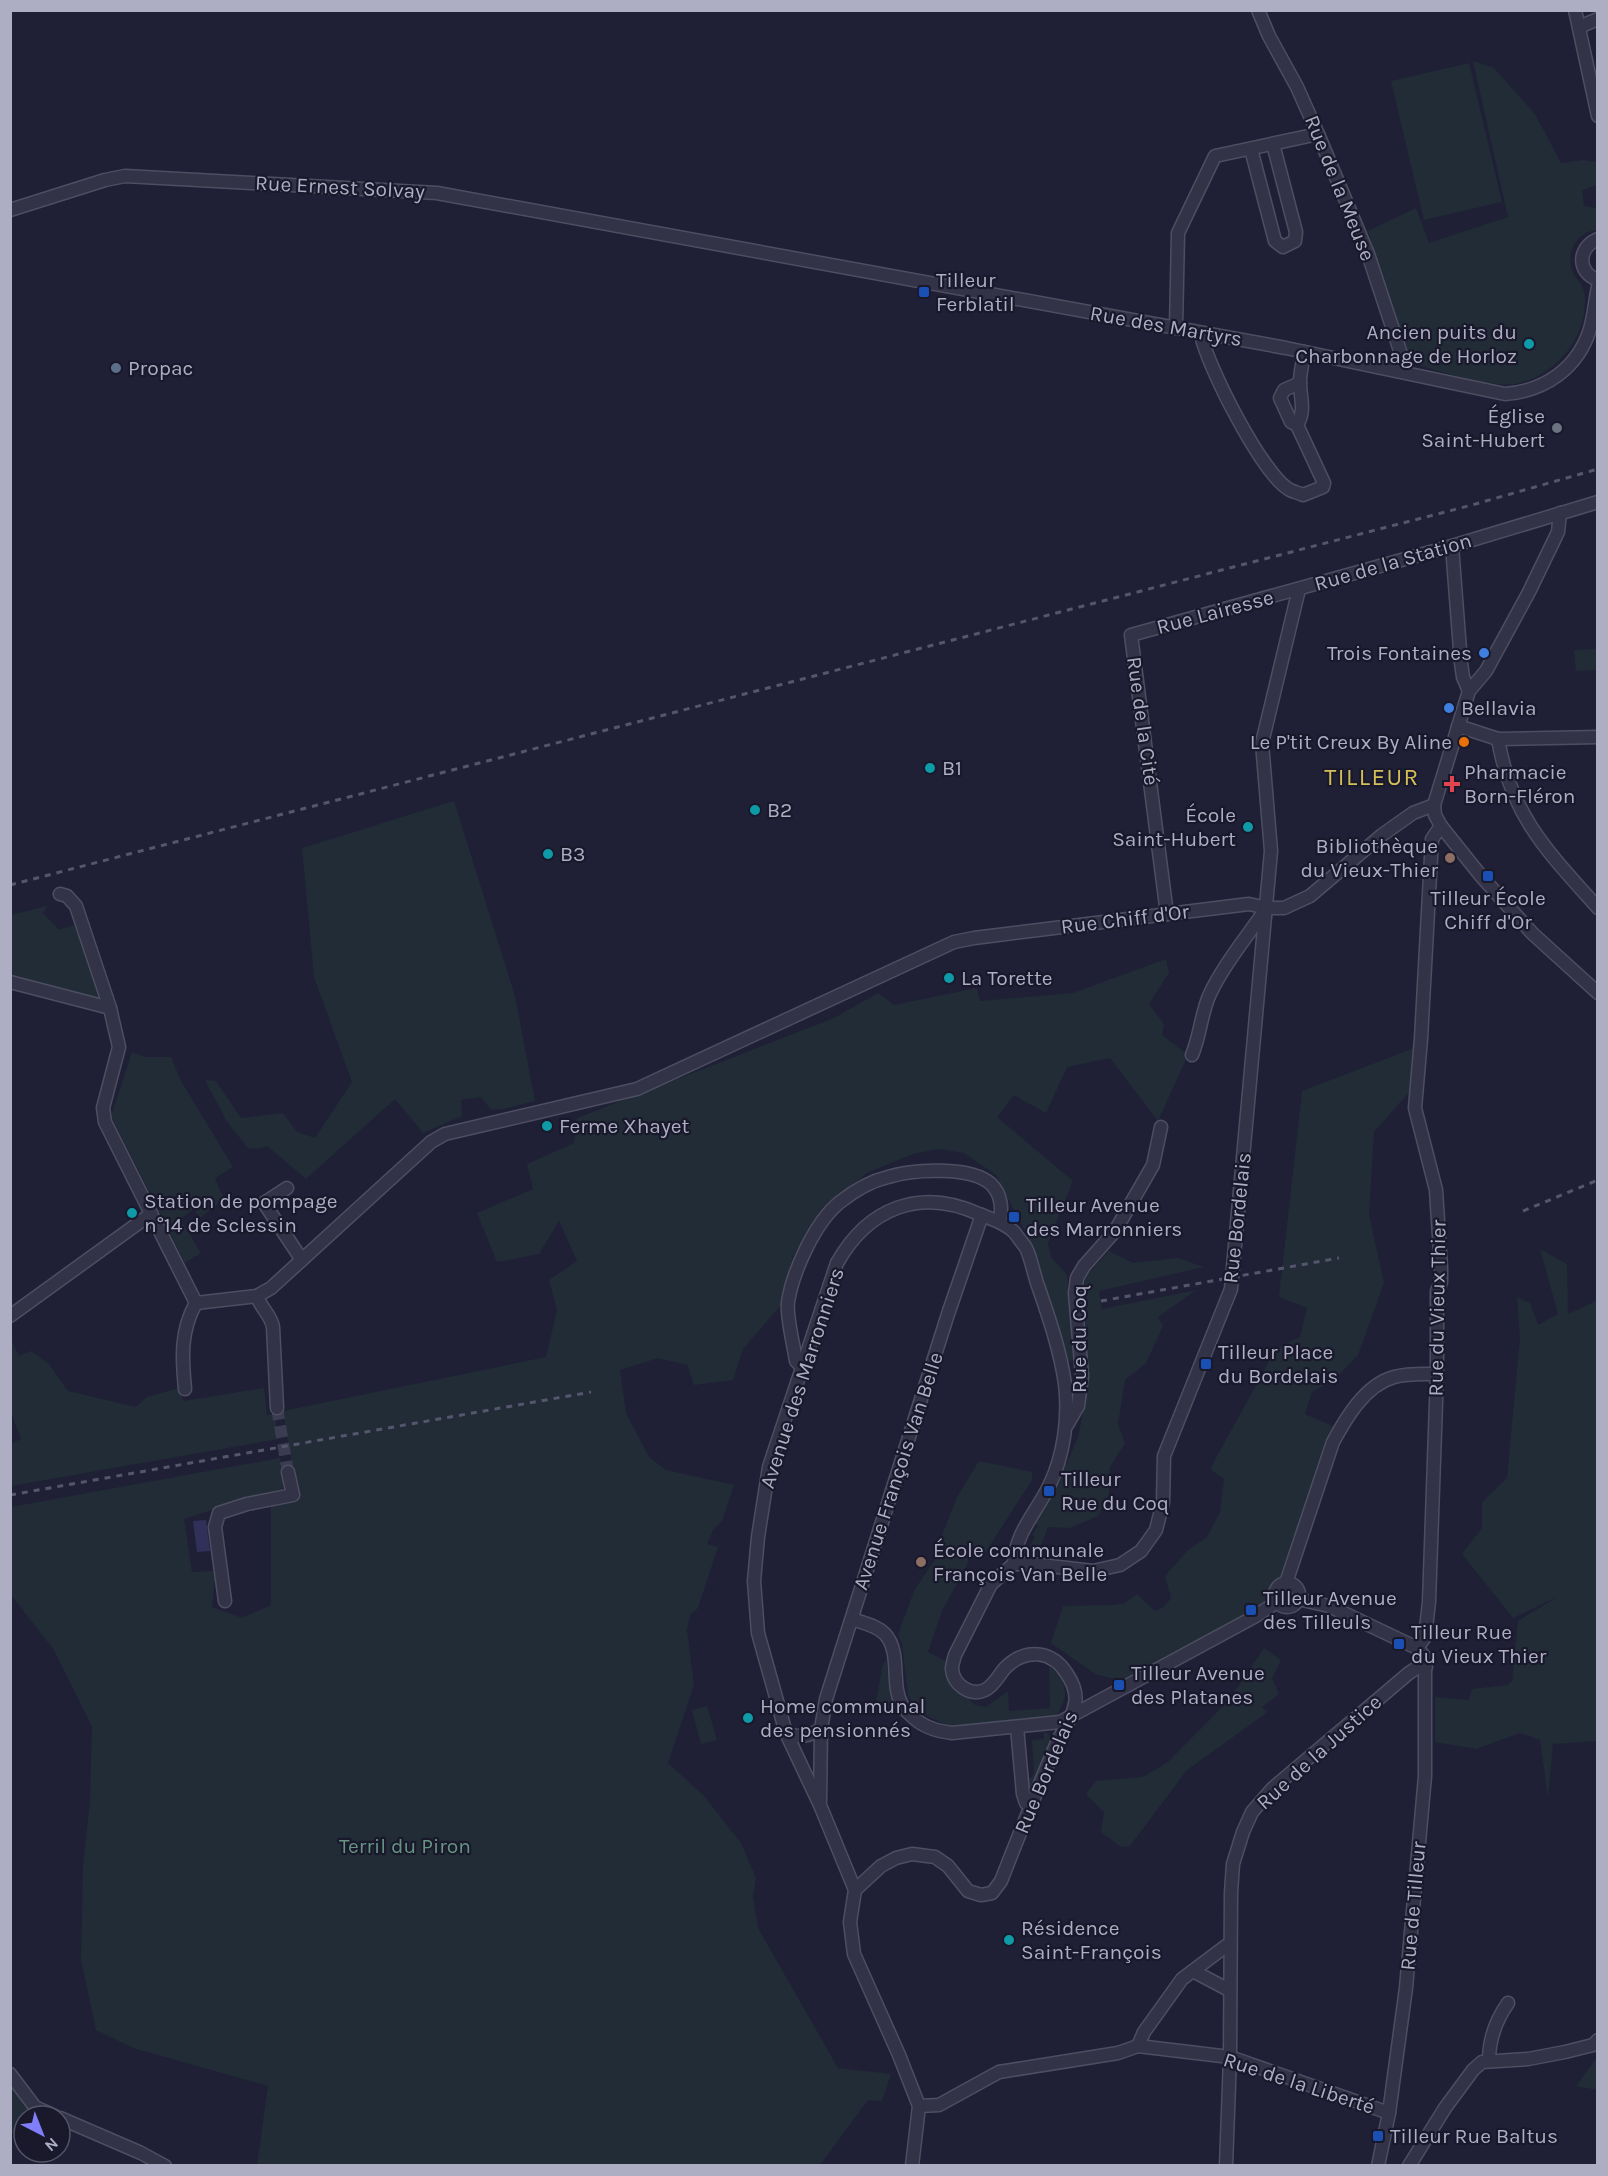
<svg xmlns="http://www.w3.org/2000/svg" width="1608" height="2176" font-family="Karla,sans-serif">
<rect width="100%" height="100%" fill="#1f2036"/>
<!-- green -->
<g fill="#212c37">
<path d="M1473 61 1494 68 1521 98 1535 114 1561 163 1583 160 1597 162V185L1582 190 1584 206 1597 208V230C1578 232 1566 250 1572 270 1576 282 1584 281 1585 298 1587 339 1554 377 1515 384 1491 388 1436 370 1410 363L1368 231 1416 208 1429 243 1508 217Z"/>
<polygon points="1469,63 1502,202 1424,220 1391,81"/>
<polygon points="1597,649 1597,670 1576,671 1574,650"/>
<polygon points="454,801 515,996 535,1101 503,1109 491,1110 481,1097 461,1100 462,1116 423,1133 395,1099 306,1179 267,1146 259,1149 248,1148 227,1122 205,1080 216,1081 241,1118 283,1113 297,1132 315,1138 352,1082 314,977 302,848"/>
<polygon points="47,906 43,913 59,930 74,925 104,1002 11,975 11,915"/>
<polygon points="1166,959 1169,973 1149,1004 1164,1024 1162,1035 1188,1055 1158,1121 1110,1058 1067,1067 1046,1113 1014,1095 997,1117 1073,1181 1048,1243 1051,1257 1067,1275 1073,1360 1066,1362 1031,1243 996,1175 964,1153 938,1149 913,1154 867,1173 820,1213 793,1256 781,1305 743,1349 733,1380 694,1385 687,1365 658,1358 620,1370 626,1413 649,1457 666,1470 734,1485 722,1521 713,1530 707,1544 718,1547 698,1608 690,1615 687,1630 694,1685 668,1763 704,1796 741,1843 756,1878 753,1897 758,1928 838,2068 891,2074 882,2101 868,2100 820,2165 257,2165 268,2086 133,2048 96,2030 81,1960 83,1865 90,1801 92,1727 54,1650 11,1595 11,1507 280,1458 284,1483 281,1493 231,1504 184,1519 192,1572 216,1571 212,1607 242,1618 271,1605 271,1506 298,1500 283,1411 546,1357 557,1310 549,1280 577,1261 559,1221 539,1254 497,1262 477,1213 533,1189 527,1164 574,1143 577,1118 834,1018 878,993 894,1005 977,988 980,1001 1073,993"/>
<polygon points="1417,1047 1411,1090 1374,1132 1369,1214 1384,1283 1358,1355 1334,1380 1312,1392 1305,1414 1335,1427 1284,1577 1271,1585 1269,1601 1232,1625 1122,1681 1095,1674 1051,1643 1063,1606 1112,1605 1125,1603 1137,1594 1155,1611 1164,1607 1171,1598 1165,1576 1187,1551 1207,1537 1220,1512 1224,1479 1210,1469 1276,1349 1300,1337 1307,1308 1279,1297 1302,1091"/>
<polygon points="132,1052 145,1057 171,1057 181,1081 233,1167 215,1178 224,1199 200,1218 194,1209 180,1219 201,1253 185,1263 111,1116"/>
<polygon points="1540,1249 1567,1264 1568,1314 1598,1300 1597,1741 1553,1744 1548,1798 1540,1740 1520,1733 1476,1749 1435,1742 1435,1697 1469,1700 1472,1689 1508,1685 1512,1681 1518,1621 1557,1597 1513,1618 1462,1554 1482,1528 1482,1502 1507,1478 1520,1338 1517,1297 1530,1303 1538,1325 1558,1314"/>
<polygon points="1109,1251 1133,1263 1178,1258 1204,1267 1099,1291 1102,1309 1196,1290 1158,1317 1163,1326 1146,1363 1125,1380 1118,1424 1125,1443 1110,1467 1109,1496 1098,1516 1070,1528 1048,1527 1037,1556 1029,1557 1023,1552 1021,1545 1028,1549 1035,1537 1032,1535 1038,1526 1035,1523 1060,1479 1078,1437 1088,1388 1084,1278"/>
<polygon points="11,1339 19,1356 31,1351 49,1364 68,1391 136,1407 147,1397 180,1388 183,1401 264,1388 267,1415 274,1414 279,1439 11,1486 10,1444 21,1439 11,1412"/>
<path d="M979 1461 1032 1472V1480L985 1553 968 1555V1563L942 1611 928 1652 946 1661C947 1673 948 1687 959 1693 966 1697 970 1698 975 1705L986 1707 1008 1691 1009 1711 1050 1708 1049 1666C1068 1682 1070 1697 1055 1717L1009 1722 950 1726 931 1718 919 1710 908 1696 902 1644 898 1634 915 1589 939 1554 944 1542 940 1540 957 1497Z"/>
<polygon points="1264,1648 1281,1660 1272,1678 1279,1694 1262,1707 1268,1712 1187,1770 1130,1846 1121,1847 1101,1832 1104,1812 1086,1794 1096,1781 1143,1777 1168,1762 1229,1700"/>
<polygon points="886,1659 892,1703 894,1709 901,1716 875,1709 882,1667"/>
<polygon points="707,1706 717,1740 701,1744 692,1710"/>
<polygon points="1044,1731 1049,1734 1050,1740 1032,1786 1028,1788 1025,1778 1031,1778 1034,1773 1032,1740 1044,1739"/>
<polygon points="1597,2057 1597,2090 1576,2086"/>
<polygon points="10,2078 46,2116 24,2116 24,2131 11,2133"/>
</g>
<!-- water -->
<polygon fill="#303059" points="206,1520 210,1551 197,1552 193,1521"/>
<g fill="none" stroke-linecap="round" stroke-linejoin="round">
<!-- minor-tunnel -->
<polyline stroke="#3b3c52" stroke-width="12" stroke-dasharray="12 6" stroke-linecap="butt" points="277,1408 288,1472"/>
<!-- minor casing -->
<g stroke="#4d4e62" stroke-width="15">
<g id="minor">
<polyline points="1258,10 1269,36 1297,87 1318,134 1368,254 1407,372"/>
<polyline points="1575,10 1598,116"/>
<polyline points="1579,27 1598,19"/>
<polyline points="1251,149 1275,241 1283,247 1295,241 1296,232 1273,144"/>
<path d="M10 210 105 180 125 176 437 193 1286 348 1505 394C1545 391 1578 368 1590 329 1594 315 1595 301 1598 287"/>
<path d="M1598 239C1578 247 1576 272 1598 280"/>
<polyline points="1176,328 1178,233 1215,156 1318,134"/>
<path d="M1201 334C1206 364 1263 476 1290 490 1294 492 1299 493 1303 495L1323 487 1324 483 1297 425C1306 411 1300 397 1300 382 1300 372 1303 362 1304 352"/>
<polyline points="1297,425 1291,422 1280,398 1284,390 1300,383"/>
<polyline points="1560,513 1558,532 1529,592 1486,671 1469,691 1434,805 1435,815 1441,826 1481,876 1533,934 1598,993"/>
<polyline points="1452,546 1461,663 1463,677 1469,691"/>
<polyline points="1458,726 1498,739 1598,737"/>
<path d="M1498 739C1511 816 1548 852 1598 908"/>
<polyline points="60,894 67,896 76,906 110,1008 119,1047 103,1108 105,1122 196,1303"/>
<polyline points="1167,914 1131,635 1452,546 1598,502"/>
<polyline points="10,982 110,1008"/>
<path d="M1192 1055C1200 1036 1201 1015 1209 996 1222 967 1248 935 1266 909"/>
<polyline points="287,1188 264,1203 302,1260"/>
<path d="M257 1296C260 1307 271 1315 273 1327L277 1408"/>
<polyline points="196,1303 257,1296 271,1288 431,1142 445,1134 637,1089 954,942 974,938 1249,904 1267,908 1284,908 1310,896 1382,835 1413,813 1434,805"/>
<polyline points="10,1316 151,1214"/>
<path d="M802 1367 796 1361C794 1346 786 1316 788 1302 793 1271 815 1222 840 1202 854 1191 871 1181 888 1177 913 1169 971 1166 991 1184 1002 1195 1002 1208 1000 1222"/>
<path d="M185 1389C182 1359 180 1331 196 1303"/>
<polyline points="1067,1425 1078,1406 1082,1376 1075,1293 1077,1278 1084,1266 1115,1231 1153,1165 1161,1127"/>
<path d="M1286 1583 1333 1442C1346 1418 1365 1385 1394 1377 1408 1373 1422 1374 1437 1374"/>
<circle cx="1287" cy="1595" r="12"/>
<polyline points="1298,1599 1329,1606 1417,1648 1425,1657 1425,1776 1406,1988 1389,2113 1378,2166"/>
<polyline points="225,1601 215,1527 219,1513 247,1504 293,1495 288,1472"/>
<path d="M852 1619C863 1623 876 1625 885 1634 902 1653 890 1684 902 1705 904 1710 910 1714 914 1718 925 1728 938 1731 952 1733L1060 1722 1254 1617 1277 1602"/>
<polyline points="1417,1648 1425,1637 1429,1602 1437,1374 1437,1291 1441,1282 1441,1268 1436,1190 1415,1108 1421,1039 1432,839 1441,826"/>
<polyline points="1017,1727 1023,1794 1026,1803 1031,1806"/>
<path d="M786 1733C800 1738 807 1737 821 1729"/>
<polyline points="820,1801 821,1729 826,1699 948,1314 982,1215"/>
<path d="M855 1890 820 1805 786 1733 758 1633 754 1581 758 1537 769 1467 837 1263C868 1208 920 1187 979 1214 991 1219 1006 1223 1015 1233 1018 1238 1023 1243 1026 1248 1031 1258 1033 1271 1037 1283 1048 1315 1060 1349 1065 1384 1069 1417 1064 1456 1049 1486 1036 1513 1015 1533 1014 1564"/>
<polyline points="1193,1971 1229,1990"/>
<polyline points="1138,2046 1230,2057 1389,2113"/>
<path d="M1489 2061C1489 2040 1496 2020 1508 2003"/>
<polyline points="10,2074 35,2107 55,2116"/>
<polyline points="919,2106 939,2105 999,2072 1118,2053 1138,2046 1144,2032 1182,1979 1230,1943"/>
<polyline points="60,2118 141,2153 165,2166"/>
<path d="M912 2166 919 2106 899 2055 854 1954 850 1922 855 1890 881 1866 896 1858 912 1854 935 1857 948 1866 968 1891 981 1895 992 1893 1001 1881C1019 1835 1037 1790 1056 1745 1062 1731 1072 1720 1075 1704 1077 1694 1073 1683 1067 1674 1052 1650 1026 1648 1006 1667 999 1674 995 1685 985 1690 970 1697 953 1684 952 1669 952 1665 954 1659 955 1655L991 1584 1014 1564H1032L1093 1571 1120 1565 1141 1551 1156 1530 1163 1502 1164 1456 1231 1289 1271 851 1262 743 1299 589"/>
<polyline points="1226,2166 1230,2057 1231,1893 1233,1864 1243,1832 1252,1812 1273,1788 1409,1673 1418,1667 1426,1667"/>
<polyline points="1409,2166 1445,2108 1473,2070 1482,2062 1528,2059 1565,2052 1593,2045 1598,2040"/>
</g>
</g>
<!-- minor -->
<use href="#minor" stroke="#333347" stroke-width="12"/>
<!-- rail -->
<g stroke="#55556e" stroke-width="3" stroke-dasharray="6 6" stroke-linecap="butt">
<polyline points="10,885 1472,505 1598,469"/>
<polyline points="1523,1211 1598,1180"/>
<polyline points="1101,1301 1339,1258"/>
<polyline points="10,1495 591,1392"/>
</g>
</g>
<!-- markers -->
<g fill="#1a4fb4" stroke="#19192b" stroke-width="2">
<rect x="918" y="286" width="12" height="12" rx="3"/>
<rect x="1482" y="870" width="12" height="12" rx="3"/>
<rect x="1008" y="1211" width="12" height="12" rx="3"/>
<rect x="1200" y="1358" width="12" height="12" rx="3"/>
<rect x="1043" y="1485" width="12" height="12" rx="3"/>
<rect x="1245" y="1604" width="12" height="12" rx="3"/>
<rect x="1393" y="1638" width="12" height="12" rx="3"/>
<rect x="1113" y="1679" width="12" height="12" rx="3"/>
<rect x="1372" y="2130" width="12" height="12" rx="3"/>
</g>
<g fill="#0f9aa8" stroke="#19192b" stroke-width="2">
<circle cx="1529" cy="344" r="6"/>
<circle cx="930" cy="768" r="6"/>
<circle cx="755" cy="810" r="6"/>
<circle cx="1248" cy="827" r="6"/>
<circle cx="548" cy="854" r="6"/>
<circle cx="949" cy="978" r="6"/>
<circle cx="547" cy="1126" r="6"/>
<circle cx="132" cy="1213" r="6"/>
<circle cx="748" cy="1718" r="6"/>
<circle cx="1009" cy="1940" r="6"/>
</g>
<circle fill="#5c6f8a" stroke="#19192b" stroke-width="2" cx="116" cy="368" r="6"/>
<circle fill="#6b7280" stroke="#19192b" stroke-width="2" cx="1557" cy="428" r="6"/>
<g fill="#3f7fe0" stroke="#19192b" stroke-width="2">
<circle cx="1484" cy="653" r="6"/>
<circle cx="1449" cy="708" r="6"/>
</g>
<circle fill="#e8710a" stroke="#19192b" stroke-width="2" cx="1464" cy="742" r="6"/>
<path fill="#e0444e" stroke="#19192b" stroke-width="2" d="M1449 775h6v6h6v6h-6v6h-6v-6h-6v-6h6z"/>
<g fill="#8d6e63" stroke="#19192b" stroke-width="2">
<circle cx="1450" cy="858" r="6"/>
<circle cx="921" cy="1562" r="6"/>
</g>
<g text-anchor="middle" stroke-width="4.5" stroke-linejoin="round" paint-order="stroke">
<!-- street labels -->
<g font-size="21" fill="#adadc4" stroke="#19192b">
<text transform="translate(340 187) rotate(3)" y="7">Rue Ernest Solvay</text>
<text transform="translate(1340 188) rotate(68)" y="7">Rue de la Meuse</text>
<text transform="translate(1166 326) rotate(10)" y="7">Rue des Martyrs</text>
<text transform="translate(1393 562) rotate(-16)" y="7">Rue de la Station</text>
<text transform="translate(1215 612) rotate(-15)" y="7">Rue Lairesse</text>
<text transform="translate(1143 721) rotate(82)" y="7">Rue de la Cité</text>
<text transform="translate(1125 919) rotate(-7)" y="7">Rue Chiff d'Or</text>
<text transform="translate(1237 1218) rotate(-84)" y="7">Rue Bordelais</text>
<text transform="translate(1437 1308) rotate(-89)" y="7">Rue du Vieux Thier</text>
<text transform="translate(1079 1339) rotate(-90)" y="7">Rue du Coq</text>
<text transform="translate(802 1378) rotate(-72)" y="7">Avenue des Marronniers</text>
<text transform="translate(898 1471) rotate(-72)" y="7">Avenue François Van Belle</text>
<text transform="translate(1319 1752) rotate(-42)" y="7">Rue de la Justice</text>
<text transform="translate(1046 1772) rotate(-67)" y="7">Rue Bordelais</text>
<text transform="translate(1413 1906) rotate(-85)" y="7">Rue de Tilleur</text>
<text transform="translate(1299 2083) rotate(18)" y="7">Rue de la Liberté</text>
</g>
<!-- poi labels -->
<g font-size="21" fill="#adadc4" stroke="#19192b" text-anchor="start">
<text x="936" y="287">Tilleur<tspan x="936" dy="24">Ferblatil</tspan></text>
<text x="1517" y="339" text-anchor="end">Ancien puits du<tspan x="1517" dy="24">Charbonnage de Horloz</tspan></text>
<text x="128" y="375">Propac</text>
<text x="1545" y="423" text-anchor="end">Église<tspan x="1545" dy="24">Saint-Hubert</tspan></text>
<text x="1472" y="660" text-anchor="end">Trois Fontaines</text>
<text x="1461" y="715">Bellavia</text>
<text x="1452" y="749" text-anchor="end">Le P'tit Creux By Aline</text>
<text x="942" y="775">B1</text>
<text x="1464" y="779">Pharmacie<tspan x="1464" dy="24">Born-Fléron</tspan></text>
<text x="767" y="817">B2</text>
<text x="1236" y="822" text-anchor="end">École<tspan x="1236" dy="24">Saint-Hubert</tspan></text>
<text x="1438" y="853" text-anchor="end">Bibliothèque<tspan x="1438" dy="24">du Vieux-Thier</tspan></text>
<text x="560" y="861">B3</text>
<text x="1488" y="905" text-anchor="middle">Tilleur École<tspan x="1488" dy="24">Chiff d'Or</tspan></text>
<text x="961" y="985">La Torette</text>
<text x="559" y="1133">Ferme Xhayet</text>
<text x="144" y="1208">Station de pompage<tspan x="144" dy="24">n°14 de Sclessin</tspan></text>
<text x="1026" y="1212">Tilleur Avenue<tspan x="1026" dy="24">des Marronniers</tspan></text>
<text x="1218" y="1359">Tilleur Place<tspan x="1218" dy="24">du Bordelais</tspan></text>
<text x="1061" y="1486">Tilleur<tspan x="1061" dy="24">Rue du Coq</tspan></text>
<text x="933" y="1557">École communale<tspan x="933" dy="24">François Van Belle</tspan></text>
<text x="1263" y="1605">Tilleur Avenue<tspan x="1263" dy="24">des Tilleuls</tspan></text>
<text x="1411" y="1639">Tilleur Rue<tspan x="1411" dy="24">du Vieux Thier</tspan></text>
<text x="1131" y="1680">Tilleur Avenue<tspan x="1131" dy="24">des Platanes</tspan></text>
<text x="760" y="1713">Home communal<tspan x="760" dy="24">des pensionnés</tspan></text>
<text x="1021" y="1935">Résidence<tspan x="1021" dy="24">Saint-François</tspan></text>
<text x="1390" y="2143">Tilleur Rue Baltus</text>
</g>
<!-- park labels -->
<g font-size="21" fill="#659483" stroke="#19192b">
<text x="405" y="1853">Terril du Piron</text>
</g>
<!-- quarter labels -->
<g font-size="24" letter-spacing="1.5" fill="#d3bf59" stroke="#19192b">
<text x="1372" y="785">TILLEUR</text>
</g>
</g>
<!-- border -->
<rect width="1608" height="2176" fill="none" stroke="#adadc4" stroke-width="24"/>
<!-- north arrow -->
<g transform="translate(42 2134) rotate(138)"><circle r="28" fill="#19192b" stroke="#545468" stroke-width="1.5"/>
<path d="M0-4.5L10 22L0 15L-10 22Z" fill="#807ef8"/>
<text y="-9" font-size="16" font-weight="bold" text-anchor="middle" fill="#adadc4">N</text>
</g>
</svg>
